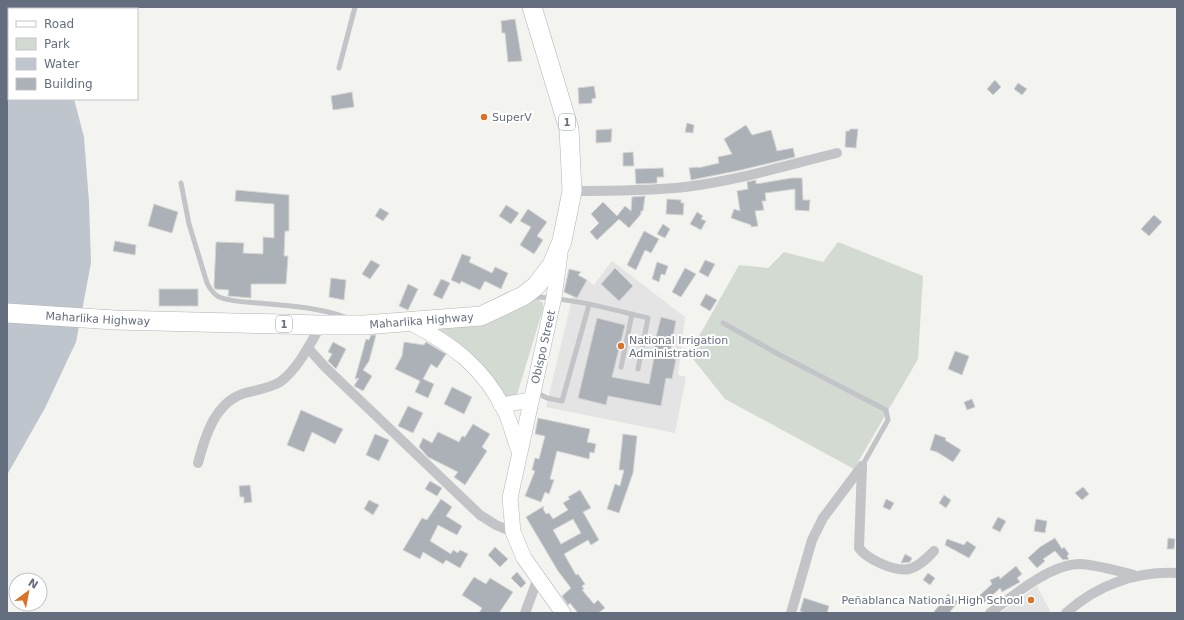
<svg xmlns="http://www.w3.org/2000/svg" width="1184" height="620" font-family="'DejaVu Sans',sans-serif">
<rect width="100%" height="100%" fill="#f3f4ef"/>
<!-- built -->
<g fill="#e3e4e3">
<polygon points="612,261 685,317 678,375 686,377 675,433 546,407 573,295 576,298 587,280 594,285"/>
<polygon points="1037,586 1051,613 1000,613"/>
</g>
<!-- green -->
<g fill="#d3dad1">
<polygon points="838,242 923,276 918,359 854,469 725,399 689,354 739,265 768,268 784,252 823,262"/>
<polygon points="532,299 539,300 543,303 543,309 516,398 504,401 438,331 440,327"/>
</g>
<!-- water -->
<polygon fill="#bec5cc" points="7,7 49,7 50,9 9,9 9,99 74,99 84,137 89,202 91,263 76,342 45,408 7,475"/>
<!-- building -->
<g fill="#acb1b7" stroke="#d4d5d2" fill-rule="evenodd">
<polygon points="515,19 522,61 508,62 505,33 502,33 501,21"/>
<polygon points="995,80 1001,87 993,95 987,89"/>
<polygon points="1018,83 1027,89 1022,95 1014,89"/>
<polygon points="594,86 596,98 592,99 592,103 579,104 578,88"/>
<polygon points="352,92 354,107 333,110 331,96"/>
<polygon points="687,123 694,125 693,133 685,132"/>
<polygon points="746,125 752,135 771,130 777,151 793,148 795,157 741,170 691,180 689,168 698,167 698,168 719,163 718,157 732,154 724,139"/>
<polygon points="612,129 611,142 596,143 596,130"/>
<polygon points="850,129 858,129 856,148 845,147 846,131 849,131"/>
<polygon points="633,152 634,166 623,166 623,153"/>
<polygon points="663,168 664,177 657,177 657,183 636,184 635,169"/>
<polygon points="792,178 802,178 803,200 810,200 809,211 795,210 795,189 765,193 766,201 762,201 764,210 755,211 758,226 751,227 751,225 731,218 734,209 740,211 737,191 748,189 747,182 756,180 756,184"/>
<polygon points="236,190 289,195 289,231 285,231 284,256 288,256 286,284 251,284 251,298 228,296 229,290 215,289 214,287 216,242 244,243 243,253 263,254 263,237 274,238 274,204 235,201"/>
<polygon points="645,196 643,211 641,211 641,214 629,228 619,219 597,240 590,232 599,223 591,214 603,202 617,216 625,206 631,211 632,197"/>
<polygon points="667,199 681,200 681,203 684,203 683,215 666,214"/>
<polygon points="154,204 178,212 172,233 148,226"/>
<polygon points="506,205 519,213 511,224 499,216"/>
<polygon points="380,208 389,213 383,221 375,216"/>
<polygon points="528,209 547,222 537,236 543,240 534,254 520,245 531,227 520,221"/>
<polygon points="697,212 703,216 701,219 706,221 701,230 690,224"/>
<polygon points="1154,215 1162,222 1149,236 1141,229"/>
<polygon points="663,224 670,229 665,238 657,234"/>
<polygon points="644,231 659,239 651,253 645,250 636,270 627,265"/>
<polygon points="115,241 136,245 135,255 113,251"/>
<polygon points="462,254 471,257 469,262 492,273 495,267 508,273 501,289 485,281 480,290 461,281 460,284 451,280"/>
<polygon points="371,260 380,265 370,279 362,274"/>
<polygon points="705,260 715,264 708,277 699,272"/>
<polygon points="657,262 668,266 665,275 661,274 659,282 652,279"/>
<polygon points="615,268 633,286 619,301 601,284"/>
<polygon points="685,268 696,274 681,297 672,292"/>
<polygon points="569,269 581,272 578,275 587,280 577,298 564,292"/>
<polygon points="331,278 346,280 344,300 329,297"/>
<polygon points="441,279 450,283 442,299 433,295"/>
<polygon points="408,284 418,289 408,310 399,306"/>
<rect x="159" y="289" width="39" height="17"/>
<polygon points="706,294 717,300 710,311 700,305"/>
<polygon points="661,317 676,321 669,358 676,359 672,379 666,378 661,406 608,396 606,405 578,398 597,318 625,325 612,377 649,384 655,352 654,352 656,337"/>
<polygon points="371,335 376,335 369,361 363,370 372,376 363,391 354,386 359,378 355,379 366,339 369,340"/>
<polygon points="333,342 346,349 336,369 328,361 332,354 328,352"/>
<polygon points="404,342 424,345 426,342 446,354 437,368 431,364 423,379 434,384 428,398 415,392 420,381 395,369 402,356"/>
<polygon points="955,351 969,356 962,375 948,369"/>
<polygon points="452,387 472,397 464,414 444,404"/>
<polygon points="972,399 975,407 967,410 964,402"/>
<polygon points="408,406 423,413 413,433 398,426"/>
<polygon points="301,410 343,429 335,444 312,432 304,452 287,445"/>
<polygon points="538,418 590,429 587,442 596,444 594,453 590,452 589,459 557,451 550,479 554,480 549,494 545,492 541,502 525,496 535,471 532,470 535,458 539,459 545,436 535,434"/>
<polygon points="473,424 490,434 482,447 487,451 465,485 454,477 458,472 428,457 419,447 423,438 432,443 438,432 459,442 462,436 465,437"/>
<polygon points="375,434 389,440 379,461 366,455"/>
<polygon points="623,434 637,436 633,473 619,513 607,509 615,484 620,486 624,470 619,470"/>
<polygon points="935,434 946,438 945,440 961,450 953,462 937,452 930,450"/>
<polygon points="430,481 442,488 437,496 425,489"/>
<polygon points="250,485 252,502 244,503 244,497 240,497 239,486"/>
<polygon points="1083,487 1089,494 1082,500 1075,493"/>
<path d="M580 490 591 508 583 512 599 540 591 545 588 540 564 554 576 575 578 574 585 584 582 586 584 589 582 590 594 604 598 600 605 608 598 613H578L570 603 568 605 562 596 571 588 558 571 526 517 544 506 543 509 546 514 549 513 553 519 568 510 563 503 570 499 568 497ZM573 519 581 533 561 544 553 530Z"/>
<polygon points="944,495 951,500 946,508 939,503"/>
<polygon points="441,499 452,507 446,516 462,526 457,535 438,525 430,541 451,554 453,550 458,553 460,550 468,554 460,568 446,560 443,564 423,552 420,559 403,550 422,518 427,520"/>
<polygon points="886,499 894,503 890,510 883,507"/>
<polygon points="369,500 379,505 373,515 364,509"/>
<polygon points="998,517 1006,521 1000,532 992,528"/>
<polygon points="1036,519 1047,521 1045,533 1034,531"/>
<polygon points="1055,538 1062,549 1064,547 1069,554 1067,556 1069,559 1063,560 1055,551 1043,559 1045,561 1037,568 1028,558 1040,547"/>
<polygon points="1168,538 1175,539 1174,549 1167,549"/>
<polygon points="947,539 964,545 967,541 976,547 969,558 945,545"/>
<polygon points="495,547 508,559 500,567 488,555"/>
<polygon points="905,554 912,558 910,562 901,563"/>
<polygon points="1016,566 1022,574 1017,578 1020,582 1002,592 1000,588 984,603 979,596 992,584 990,580 999,576 1000,579"/>
<polygon points="517,572 526,583 521,588 511,578"/>
<polygon points="928,573 935,578 930,585 923,580"/>
<polygon points="474,577 486,584 490,578 513,592 499,613 479,613 482,608 462,595"/>
<polygon points="948,594 958,602 949,613 933,613"/>
<polygon points="804,598 829,606 827,613 805,613 800,611"/>
</g>
<g fill="none" stroke-linecap="round" stroke-linejoin="round">
<!-- secondary casing -->
<g stroke="#b4b7bc" stroke-width="16">
<g id="secondary">
<polyline points="560,254 554,297 510,498 513,532 524,558 563,613"/>
<path d="M409 322C452 344 484 367 506 413 511 425 514 438 519 451"/>
<polyline points="501,405 531,400"/>
</g>
</g>
<!-- highway casing -->
<g stroke="#b2b4b8" stroke-width="20">
<g id="highway">
<path id="s1" d="M7 313 115 320 321 325H364L481 316 523 296 536 286 552 265 562 241 572 191 569 129 532 7"/>
</g>
</g>
<!-- lane -->
<g stroke="#c2c4c8" stroke-width="5">
<polyline points="339,68 355,7"/>
<path d="M181 183 189 224 207 283C210 289 213 294 219 297 231 302 246 302 259 303 288 306 317 307 345 317"/>
<path d="M532 297C572 298 610 309 648 318L638 369"/>
<polyline points="723,323 778,354 886,410 888,420 862,466"/>
<polyline points="621,367 632,314"/>
<polyline points="535,392 547,398 562,401 589,305"/>
</g>
<!-- street -->
<g stroke="#c2c4c8" stroke-width="10">
<path d="M572 191C610 191 647 191 685 187 736 181 787 165 837 153"/>
<polyline points="308,348 325,367 480,515 496,525 513,532"/>
<path d="M198 463C205 436 215 402 245 393 256 390 270 388 280 382 298 369 310 344 321 325"/>
<path d="M862 466 859 548C867 559 894 572 909 569 919 567 927 558 934 551"/>
<polyline points="525,613 538,578"/>
<polyline points="791,613 812,540 823,518 862,466"/>
<path d="M990 613C1013 596 1050 564 1080 564 1098 565 1117 571 1134 575"/>
<path d="M1066 613C1097 585 1136 571 1177 573"/>
</g>
<!-- secondary -->
<use href="#secondary" stroke="#fff" stroke-width="15"/>
<!-- highway -->
<use href="#highway" stroke="#fff" stroke-width="19"/>
</g>
<!-- markers -->
<g fill="#da7329" stroke="#fff" stroke-width="1.5">
<circle cx="484" cy="117" r="4"/>
<circle cx="621" cy="346" r="4"/>
<circle cx="1031" cy="600" r="4"/>
</g>
<g text-anchor="middle" stroke-width="4" stroke-linejoin="round" paint-order="stroke">
<!-- shield labels -->
<g fill="#fff" stroke="#929aa5" stroke-width="1">
<rect x="559" y="114" width="16" height="16" rx="3"/>
<rect x="276" y="316" width="16" height="16" rx="3"/>
</g>
<g font-size="10" font-weight="bold" fill="#646e7f">
<text x="567" y="126">1</text>
<text x="284" y="328">1</text>
</g>
<!-- poi labels -->
<g font-size="11" fill="#646e7f" stroke="#fff" text-anchor="start">
<text x="492" y="121">SuperV</text>
<text x="629" y="344">National Irrigation<tspan x="629" dy="13">Administration</tspan></text>
<text x="1023" y="604" text-anchor="end">Peñablanca National High School</text>
</g>
<!-- street labels -->
<g font-size="11" fill="#646e7f" stroke="#fff">
<text dy="4" stroke="none"><textPath href="#s1" startOffset="91">Maharlika Highway</textPath></text>
<text dy="4" stroke="none"><textPath href="#s1" startOffset="415">Maharlika Highway</textPath></text>
<text transform="translate(543 347) rotate(-77)" y="4">Obispo Street</text>
</g>
</g>
<!-- border -->
<rect width="1184" height="620" fill="none" stroke="#646e7f" stroke-width="16"/>
<!-- legend -->
<rect x="8" y="8" width="130" height="92" fill="#ffffff" stroke="#c1c5cc"/>
<rect x="16" y="21" width="20" height="6" fill="#ffffff" stroke="#c1c5cc"/>
<text x="44" y="28" font-size="12" fill="#646e7f">Road</text>
<rect x="16" y="38" width="20" height="12" fill="#d3dad1" stroke="#c1c5cc"/>
<text x="44" y="48" font-size="12" fill="#646e7f">Park</text>
<rect x="16" y="58" width="20" height="12" fill="#bec5cc" stroke="#c1c5cc"/>
<text x="44" y="68" font-size="12" fill="#646e7f">Water</text>
<rect x="16" y="78" width="20" height="12" fill="#acb1b7" stroke="#c1c5cc"/>
<text x="44" y="88" font-size="12" fill="#646e7f">Building</text>
<!-- north arrow -->
<g transform="translate(28 592) rotate(32)"><circle r="19" fill="#ffffff" stroke="#c1c5cc"/>
<path d="M0-3L7 15L0 10L-7 15Z" fill="#da7329"/>
<text y="-6" font-size="11" font-weight="bold" text-anchor="middle" fill="#646e7f">N</text>
</g>
</svg>
